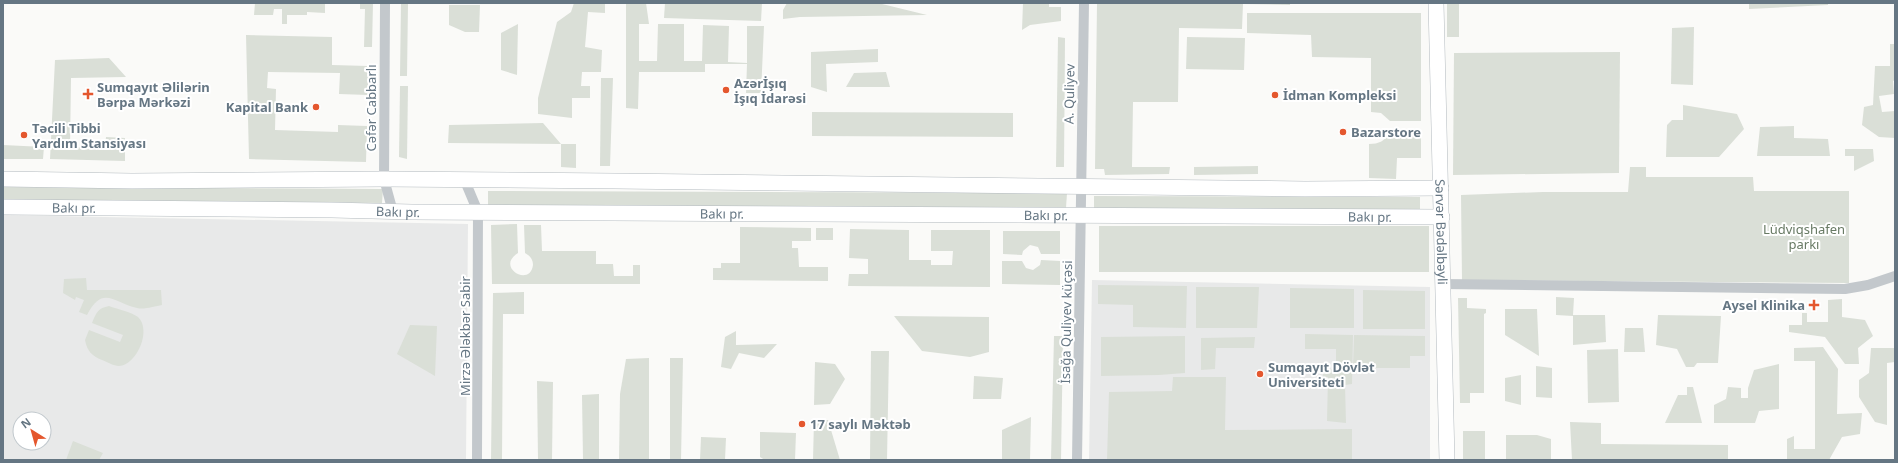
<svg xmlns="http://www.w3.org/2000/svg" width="1898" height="463" font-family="'Noto Sans',sans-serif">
<rect width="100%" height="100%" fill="#fafaf8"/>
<!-- built -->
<g fill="#e8e9e9" fill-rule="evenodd">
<path d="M3 215 468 224 466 460H3ZM20 419H44V443H20Z"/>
<polygon points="1092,280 1430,287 1430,460 1089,460"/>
</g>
<!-- green -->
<g fill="#dadfd7">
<polygon points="255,3 325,3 325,13 307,12 307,15 287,15 287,24 282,24 282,9 274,9 273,15 254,15"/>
<polygon points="360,3 373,3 372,47 364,47 365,9 360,9"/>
<polygon points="401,3 432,3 432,4 408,4 407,76 400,76"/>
<polygon points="574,3 605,3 605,13 588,12 585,47 602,50 601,72 582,72 581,86 590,86 590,98 572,98 572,118 538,114 538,98 557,22 571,12"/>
<polygon points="626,3 646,3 649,24 639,24 639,61 657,61 658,24 684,24 684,61 702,61 703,25 729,26 728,62 747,63 747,26 764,26 761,93 746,93 747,64 705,64 705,72 639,72 638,109 626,108"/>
<polygon points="665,3 762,3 761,21 664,18"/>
<polygon points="787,3 878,3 927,15 800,17 783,19 783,10"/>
<polygon points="1023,3 1049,3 1049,7 1061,7 1061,21 1030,25 1022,30"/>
<polygon points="1097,3 1290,3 1290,5 1243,4 1242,29 1179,28 1178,102 1133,102 1132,167 1170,167 1169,174 1105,175 1104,169 1095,169"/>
<rect x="1447" y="3" width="12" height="34"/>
<polygon points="1749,3 1828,3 1828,5 1749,9"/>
<polygon points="449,5 480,5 479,32 465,32 449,25"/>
<polygon points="1247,13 1421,13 1421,121 1390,121 1381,113 1371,112 1371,58 1312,57 1311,35 1247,33"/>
<polygon points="518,24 517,75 501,70 501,33"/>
<polygon points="1694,27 1693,85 1671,84 1672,28"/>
<polygon points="246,35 332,37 332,65 368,66 368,95 339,94 340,73 268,72 267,88 276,89 275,130 338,132 338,125 367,126 366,162 249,159"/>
<polygon points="1058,37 1065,38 1064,167 1056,167"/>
<polygon points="1187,37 1245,38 1244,70 1186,69"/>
<polygon points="1890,44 1895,44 1895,80 1893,81 1894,94 1879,96 1882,112 1895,111 1895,138 1879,137 1862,125 1864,107 1873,105 1875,66 1890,66"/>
<polygon points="878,49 878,62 826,64 827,92 811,87 811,52"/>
<polygon points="1620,52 1619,173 1453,175 1454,53"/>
<polygon points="109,58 126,77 71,78 70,147 105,148 106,137 125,138 125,161 50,159 55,60"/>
<polygon points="886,72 890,87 846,87 854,73"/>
<polygon points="601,78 613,78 610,166 600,166"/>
<polygon points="400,86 408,86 407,159 399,157"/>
<polygon points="1683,105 1737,114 1744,129 1719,157 1666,157 1667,125 1672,120 1683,120"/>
<polygon points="812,112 1013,113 1013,137 812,136"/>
<polygon points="543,123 561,144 576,144 576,168 561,167 561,144 448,143 449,125"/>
<polygon points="1794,126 1794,138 1828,139 1830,156 1757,156 1760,127"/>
<path d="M1390 132H1421V158H1397L1396 179 1369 178V144C1379 144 1385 141 1390 132Z"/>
<polygon points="3,145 44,147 43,159 3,159"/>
<polygon points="1845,149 1873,149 1874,161 1854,171 1854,156 1845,156"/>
<polygon points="1258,166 1258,174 1194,175 1194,167"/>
<polygon points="1630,167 1646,167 1646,177 1753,177 1754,191 1849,191 1849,283 1462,280 1461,195 1543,192 1628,192"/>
<polygon points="3,187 383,189 382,203 3,200"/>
<polygon points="488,191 1067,193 1066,208 488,205"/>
<polygon points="1094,196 1420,197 1420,210 1094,208"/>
<path d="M517 224 518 253C495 267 530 288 533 265 533 259 530 256 525 253L524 225H541L542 251H596V264H613L614 276H633V265H640V284H492L491 225Z"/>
<rect x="1099" y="226" width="330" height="46"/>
<polygon points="740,227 811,228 811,241 792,241 792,248 798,248 799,267 828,267 828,281 713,280 713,268 721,268 721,263 740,263"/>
<rect x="816" y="228" width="17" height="12"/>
<polygon points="850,229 909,230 909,260 931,260 931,265 952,265 953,251 931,251 931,230 990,230 990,287 848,286 849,274 868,274 868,259 849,258"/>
<polygon points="1003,231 1060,231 1060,254 1041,254 1038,247 1030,245 1023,251 1022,255 1003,254"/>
<polygon points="1041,260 1060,261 1060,285 1002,284 1002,261 1022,261 1026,268 1033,270 1040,265"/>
<path d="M86 278 87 290H161L162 305C155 306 144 310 137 308 114 303 103 284 87 315L79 312 84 300 76 297 75 300 63 293 64 279Z"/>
<polygon points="1098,285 1187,286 1186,328 1133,327 1133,305 1098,304"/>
<polygon points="1196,287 1259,287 1257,328 1196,328"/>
<polygon points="1290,288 1354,289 1354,328 1290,328"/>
<polygon points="1363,290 1425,291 1425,329 1363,329"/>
<polygon points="524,292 524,314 503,314 502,460 491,460 493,293"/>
<polygon points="1556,297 1574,298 1573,315 1605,315 1606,342 1573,345 1573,316 1556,315"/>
<polygon points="1458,298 1467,298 1467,308 1486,309 1486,313 1484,314 1484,393 1470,393 1470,403 1460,403"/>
<polygon points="1842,299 1842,317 1865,320 1873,336 1858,348 1859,364 1845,364 1825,337 1789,332 1789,325 1802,325 1802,313 1807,313 1807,322 1828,322 1828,300"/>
<path d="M109 306C117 309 131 312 138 317 152 330 137 365 119 366 114 366 107 362 102 360 92 356 87 351 85 340L89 330 120 342 123 335 92 323C96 313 98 308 109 306Z"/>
<polygon points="1505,309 1537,309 1539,356 1505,335"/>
<polygon points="1658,315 1721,316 1718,363 1697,363 1694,367 1686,367 1677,349 1656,345"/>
<polygon points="894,316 989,317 989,352 970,357 922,351"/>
<polygon points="410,325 437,326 435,376 397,354"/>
<polygon points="1625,328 1643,328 1645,352 1624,352"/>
<polygon points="736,331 736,345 777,344 764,358 739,353 731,369 721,367 725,337"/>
<polygon points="1305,334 1353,335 1352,384 1345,385 1346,423 1327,421 1328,377 1323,377 1323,369 1336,369 1336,349 1305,349"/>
<polygon points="1354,335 1425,336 1425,356 1410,356 1410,368 1353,368"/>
<polygon points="1054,336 1063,336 1061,460 1051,460"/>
<polygon points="1185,336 1185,373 1159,375 1101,376 1101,337"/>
<polygon points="1255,337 1254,348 1216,348 1215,369 1201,370 1201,338"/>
<polygon points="1823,347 1838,369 1837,414 1862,413 1860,434 1842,437 1829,460 1787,460 1787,439 1794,436 1794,449 1815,449 1815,361 1794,361 1794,348"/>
<polygon points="1871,348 1895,348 1895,362 1887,363 1887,425 1875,422 1859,397 1859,380 1869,373"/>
<polygon points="1618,349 1619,402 1588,403 1587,350"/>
<polygon points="871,351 889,351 887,460 870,460"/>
<polygon points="649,358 649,460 619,460 620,394 626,359"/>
<polygon points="670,358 683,358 681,460 670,460"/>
<polygon points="815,362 835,364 845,379 830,404 814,405"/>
<polygon points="1779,364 1779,409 1759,411 1755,423 1714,423 1714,405 1726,399 1728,387 1741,388 1741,398 1748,398 1748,388 1754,370"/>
<polygon points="1536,366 1552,368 1552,398 1536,397"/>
<polygon points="1521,375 1521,405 1505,401 1505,378"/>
<polygon points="974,376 1003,378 1001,399 973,399"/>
<polygon points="1173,377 1226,377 1225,430 1352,429 1352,460 1107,460 1109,392 1172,391"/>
<polygon points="537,381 553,382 552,460 538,460"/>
<polygon points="1687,387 1693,387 1702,423 1665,423 1678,395 1687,395"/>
<polygon points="599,394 599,460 583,460 582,395"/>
<polygon points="1031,417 1030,460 1002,460 1002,430"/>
<polygon points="814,420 828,420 840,460 813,460"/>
<polygon points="1570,422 1601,423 1601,444 1728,445 1728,460 1572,460"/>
<rect x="1463" y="431" width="22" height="29"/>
<polygon points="760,432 796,433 795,460 765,460 760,457"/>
<polygon points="1506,435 1537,435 1551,439 1551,460 1506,460"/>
<polygon points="701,437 726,438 725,460 700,460"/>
<polygon points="73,441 103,453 99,460 66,460"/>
</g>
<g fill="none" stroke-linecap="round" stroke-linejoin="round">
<!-- secondary casing -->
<g stroke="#b3babf" stroke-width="16">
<g id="secondary">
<path id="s1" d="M1436 3 1447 460"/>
<polyline points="3,179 132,181 384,179 615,181 1305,189 1441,188"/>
<path id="s2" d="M3 207 332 210 412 212 1442 217"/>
</g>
</g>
<!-- street -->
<g stroke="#c3c8cc" stroke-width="10">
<polyline points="385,3 384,179 393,212"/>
<polyline points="465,181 478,212 477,460"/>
<polyline points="1443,284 1845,289 1868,285 1895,276"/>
<polyline points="1077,460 1084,3"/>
</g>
<!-- secondary -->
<use href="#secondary" stroke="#fff" stroke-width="15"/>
</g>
<!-- markers -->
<g fill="#e4572e" stroke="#fff" stroke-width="1.5">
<circle cx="726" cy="90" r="4"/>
<path d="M86 88h4v4h4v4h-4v4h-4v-4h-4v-4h4z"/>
<circle cx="1275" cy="95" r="4"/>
<circle cx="316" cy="107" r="4"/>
<circle cx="1343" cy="132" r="4"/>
<circle cx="24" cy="135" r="4"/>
<path d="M1812 299h4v4h4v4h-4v4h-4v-4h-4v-4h4z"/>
<circle cx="1260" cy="374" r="4"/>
<circle cx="802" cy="424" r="4"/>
</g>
<g text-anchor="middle" stroke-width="4" stroke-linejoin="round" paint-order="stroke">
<!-- poi labels -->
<g font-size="13" font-weight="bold" fill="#657683" stroke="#fff" text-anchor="start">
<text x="734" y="88">Azərİşıq<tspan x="734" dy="15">İşıq İdarəsi</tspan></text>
<text x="97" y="92">Sumqayıt Əlilərin<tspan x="97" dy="15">Bərpa Mərkəzi</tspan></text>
<text x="1283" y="100">İdman Kompleksi</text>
<text x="308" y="112" text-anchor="end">Kapital Bank</text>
<text x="32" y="133">Təcili Tibbi<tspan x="32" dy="15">Yardım Stansiyası</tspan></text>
<text x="1351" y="137">Bazarstore</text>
<text x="1805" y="310" text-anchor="end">Aysel Klinika</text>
<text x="1268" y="372">Sumqayıt Dövlət<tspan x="1268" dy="15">Universiteti</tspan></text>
<text x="810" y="429">17 saylı Məktəb</text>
</g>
<!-- street labels -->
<g font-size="13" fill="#657683" stroke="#fff">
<text transform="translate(1069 94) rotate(-89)" y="5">A. Quliyev</text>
<text transform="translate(371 108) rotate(-90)" y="5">Cəfər Cabbarlı</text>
<text dy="5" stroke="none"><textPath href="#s2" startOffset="71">Bakı pr.</textPath></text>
<text dy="5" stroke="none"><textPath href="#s2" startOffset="395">Bakı pr.</textPath></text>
<text dy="5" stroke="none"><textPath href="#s2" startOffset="719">Bakı pr.</textPath></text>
<text dy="5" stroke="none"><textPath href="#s2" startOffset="1043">Bakı pr.</textPath></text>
<text dy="5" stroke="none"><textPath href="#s2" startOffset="1367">Bakı pr.</textPath></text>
<text dy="5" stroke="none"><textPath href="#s1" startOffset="229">Sərvər Bədəlbəyli</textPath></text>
<text transform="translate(1066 322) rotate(-89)" y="5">İsağa Quliyev küçəsi</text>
<text transform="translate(465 336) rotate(-90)" y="5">Mirzə Ələkbər Sabir</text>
</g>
<!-- park labels -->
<g font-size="13" fill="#687a64" stroke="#fff">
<text x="1804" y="234">Lüdviqshafen<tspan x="1804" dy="15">parkı</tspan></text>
</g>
</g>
<!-- border -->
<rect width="1898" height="463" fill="none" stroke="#657683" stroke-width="8"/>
<!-- north arrow -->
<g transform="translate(32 431) rotate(323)"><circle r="19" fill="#ffffff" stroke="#c1c8cd"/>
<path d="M0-3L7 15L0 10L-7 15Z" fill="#e4572e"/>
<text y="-6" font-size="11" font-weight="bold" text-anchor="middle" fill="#657683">N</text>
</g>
</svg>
